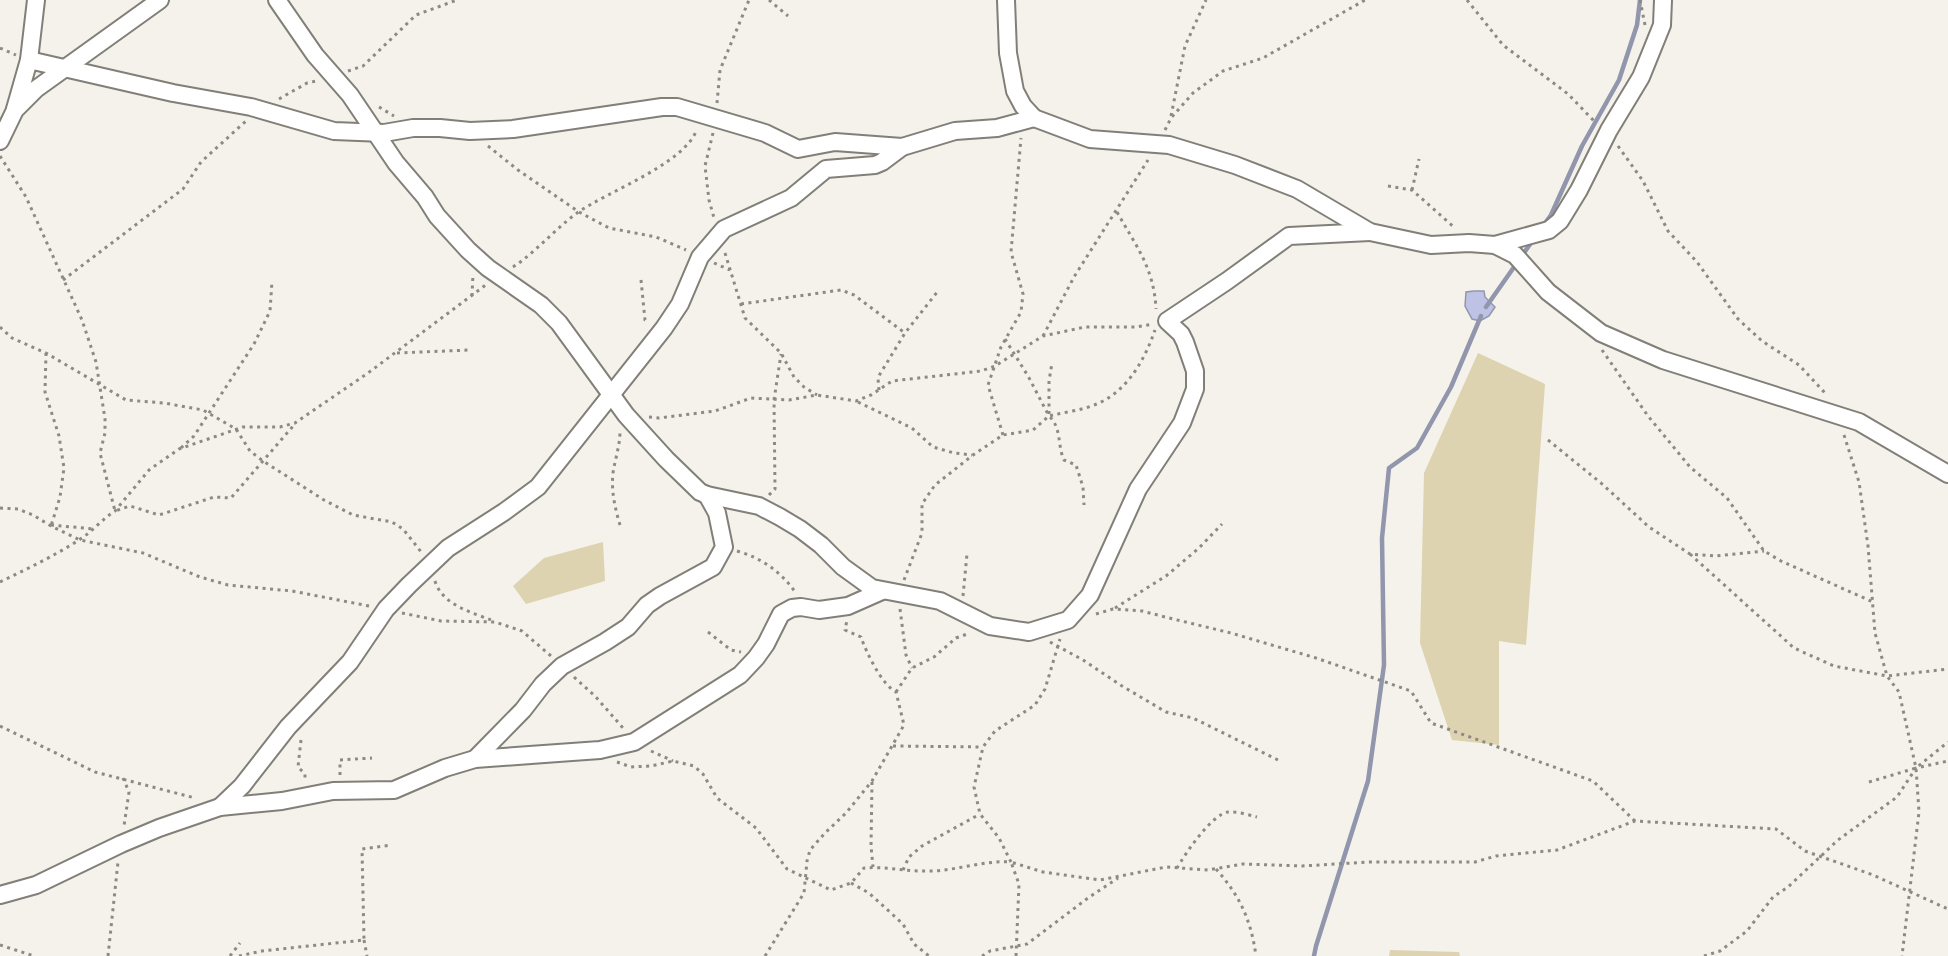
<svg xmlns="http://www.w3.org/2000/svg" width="1948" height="956" font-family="Karla,sans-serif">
<rect width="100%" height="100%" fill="#f4f2ea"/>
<!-- green -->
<g fill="#ddd3b1">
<polygon points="1478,353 1545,384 1526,645 1499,641 1499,745 1452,740 1420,643 1424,473"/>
<polygon points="603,542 605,581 526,604 513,586 544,558"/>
<polygon points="1390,950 1459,952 1460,956 1389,956"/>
</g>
<!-- water -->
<polygon fill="#bec3e6" stroke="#9296ad" stroke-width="1.5" points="1474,291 1484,291 1485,297 1495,307 1489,316 1480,321 1472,319 1465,306 1466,292"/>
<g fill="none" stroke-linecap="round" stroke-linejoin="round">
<!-- stream -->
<g stroke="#9296ad" stroke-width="4.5">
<polyline points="1543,226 1551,215 1582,146 1619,80 1637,25 1640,0"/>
<polyline points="1486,307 1533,240"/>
<polyline points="1314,956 1316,946 1368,781 1384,665 1382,538 1389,468 1417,448 1451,387 1481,316"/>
</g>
<!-- street casing -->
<g stroke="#817f78" stroke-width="20">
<g id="street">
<polyline points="277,0 315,55 350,95 396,163 425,197 437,216 468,250 488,268 541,305 559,323 626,415 666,459 700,492 707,495 759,506 780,517 800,529 821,545 843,567 872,588 940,601 990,626 1029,632 1068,620 1090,595 1138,489 1182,423 1195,389 1195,371 1185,342 1181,334 1167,321 1227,281 1289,236 1370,232"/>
<polyline points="1006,0 1008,53 1015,91 1023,106 1034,118 1090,139 1169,145 1235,165 1297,189 1370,232 1431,245 1469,243 1495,245 1515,255 1548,292 1601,333 1663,360 1859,422 1948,474"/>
<polyline points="29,60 173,93 251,107 334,131 384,133 413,128 440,128 470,131 513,129 662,107 677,107 765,133 798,149 835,142 902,147 955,131 997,128 1034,118"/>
<polyline points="15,109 29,60 36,0"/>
<polyline points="0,141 15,110 36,89 160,0"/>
<polyline points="1495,245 1549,230 1560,221 1579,190 1609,130 1641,77 1662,25 1663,0"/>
<polyline points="475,759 523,710 543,684 562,666 605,642 628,627 647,605 660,596 713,567 724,547 717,513 707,495"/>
<polyline points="220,807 242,786 288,727 350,662 386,609 409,585 448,548 504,512 538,487 664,328 680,304 700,257 724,229 791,198 826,169 875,165 882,162 902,147"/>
<polyline points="0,895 36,885 121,844 159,828 220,807 282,801 333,791 394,790 445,768 475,759 600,750 634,742 740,675 756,658 766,644 781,614 792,608 801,607 819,610 848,606 882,591"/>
</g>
</g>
<!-- path -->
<g stroke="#8c8a85" stroke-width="3" stroke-dasharray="3 4.5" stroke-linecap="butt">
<polyline points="769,0 788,16"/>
<polyline points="1467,0 1503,45 1568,94 1595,122"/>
<polyline points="1640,0 1645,25"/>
<polyline points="0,48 16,55"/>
<polyline points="348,71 363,66 416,15 457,0"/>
<polyline points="279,99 307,83 316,81"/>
<polyline points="717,103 720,70 749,0"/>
<polyline points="379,107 394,116"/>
<polyline points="1171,116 1185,46 1206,0"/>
<polyline points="1165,130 1171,118 1193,93 1223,71 1263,58 1365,0"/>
<polyline points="713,133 705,166 709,200 714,218"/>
<polyline points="488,146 518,170 579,212 609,228 656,237 686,250"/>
<polyline points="1618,146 1643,181 1668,231 1697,262 1738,319 1762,341 1799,365 1825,393"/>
<polyline points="0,156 26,197 82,320 96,362 105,419 105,433 100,453 115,511 130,506 159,515 214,497 231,498 294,425"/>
<polyline points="1388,186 1412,190 1455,228"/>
<polyline points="1412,190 1419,159"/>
<path d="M1117 212C1136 246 1154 268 1156 309"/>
<polyline points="725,253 745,318 781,353 794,377 804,387 817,395"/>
<polyline points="714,263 730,270"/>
<path d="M513 267C536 252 554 230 577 213 608 191 685 164 697 129"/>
<polyline points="63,280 183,189 201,162 246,121"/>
<polyline points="641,280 645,320 649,322"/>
<polyline points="472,296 473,274"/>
<polyline points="741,304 841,290 854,295 905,333"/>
<polyline points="0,327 12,338 46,353 126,400 164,403 203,410 236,429 250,451 263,461 324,500 353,515 392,522 403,529 422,553"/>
<polyline points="1043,336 1074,277 1148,160"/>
<path d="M1005 339 1028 376 1049 416C1065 412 1084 410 1099 403 1128 390 1145 359 1155 330"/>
<polyline points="1602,350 1648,416 1690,467 1727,498 1764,551 1781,561 1873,602"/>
<polyline points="46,353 45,392 59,436 64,468 60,497 51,526"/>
<polyline points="397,353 469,350"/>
<polyline points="879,390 878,378 880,374 905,333 938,291"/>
<polyline points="858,402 912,428 933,447 954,453 972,455"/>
<polyline points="1049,414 1049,381 1052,363"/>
<polyline points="649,417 659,418 715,411 751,398 789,400 817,395 856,401 871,395 892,381 981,371 995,366 1043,336 1085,327 1136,327 1153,324"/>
<polyline points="1003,435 988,385 1001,347 1021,312 1023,294 1011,252 1021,138"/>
<polyline points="1844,435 1859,482 1868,546 1875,633 1887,676 1899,692 1916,768 1919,812 1902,956"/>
<polyline points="1548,440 1601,483 1649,527 1690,554 1715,556 1764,551"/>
<polyline points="181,448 194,436 254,344 270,311 272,281"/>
<polyline points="769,495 775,489 774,400 781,354"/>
<polyline points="0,508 18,509 33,515 51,526 80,540 143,553 200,577 228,585 292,591 369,606"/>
<polyline points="51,525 94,529"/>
<path d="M620 525C615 508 611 491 613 473 615 459 620 446 620 431"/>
<path d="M737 551C762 558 781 572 796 593"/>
<polyline points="1690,554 1794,648 1834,666 1887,676 1948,669"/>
<path d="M904 580 922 533V504L935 485 973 455 1003 435 1033 430 1049 416C1062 428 1057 445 1064 460L1076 465 1083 487 1084 505"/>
<path d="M435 581C442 605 473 613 494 621"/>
<path d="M0 582C27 569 54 556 79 540 92 532 102 519 115 511L149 470 179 449 243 427H280L295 423 368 373 487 284"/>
<polyline points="963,596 967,554"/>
<polyline points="1115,608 1166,576 1199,548 1222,524"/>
<polyline points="900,609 906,655 912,668"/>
<polyline points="402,613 441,621 495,622 522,631 551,656"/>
<polyline points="1096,614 1113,609 1142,611 1169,618 1231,633 1316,658 1411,691 1431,723 1593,781 1635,821"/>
<polyline points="708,632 731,650 741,652"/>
<polyline points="1050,642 1083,660 1122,686 1166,712 1193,718 1282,762"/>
<polyline points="574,677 595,696 623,728"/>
<polyline points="896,692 912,668 934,657 956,638 970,633"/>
<polyline points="0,726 95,772 195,798"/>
<polyline points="301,740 298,767 305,774 305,780"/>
<polyline points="893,746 983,747"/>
<polyline points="651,751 673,761"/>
<path d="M617 762 631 767 651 766 673 761 694 766 703 774 717 798 756 828 787 869 831 890 851 883 864 868C885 866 907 872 928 871 956 871 984 860 1011 862"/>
<polyline points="340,775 340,760 372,758"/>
<polyline points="123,778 129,792 124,826"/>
<polyline points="872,782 871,846 873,867"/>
<polyline points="1869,782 1916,768 1948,742"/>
<polyline points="1011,862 999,838 980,814 974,787 983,747 995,731 1035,705 1045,689 1060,639"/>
<path d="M1177 868C1185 854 1212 814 1228 812 1237 811 1248 815 1257 817"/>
<path d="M1216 869C1240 896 1251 920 1256 956"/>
<polyline points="903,870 909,857 922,846 980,814"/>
<polyline points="851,883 869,893 903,924 914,944 929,956"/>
<polyline points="364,940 367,956"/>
<polyline points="0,945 34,956"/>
<polyline points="108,956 118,862"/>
<polyline points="230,956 240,943"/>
<polyline points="239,956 262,951 364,940 362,849 392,845"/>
<path d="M765 956 804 893 807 861 810 850 825 833 846 813 872 781 904 725 896 692C882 685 866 652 861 637L845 630 847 620"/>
<polyline points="982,956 990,951 1027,944 1088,898 1118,878"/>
<polyline points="1016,956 1019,884 1011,862 1043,872 1100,880 1166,867 1208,870 1243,864 1302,866 1369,862 1475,862 1496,856 1557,850 1635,821 1776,829 1805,851 1873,875 1948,909"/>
<polyline points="1704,956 1720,951 1747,931 1773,897 1788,887 1838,840 1897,797 1916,768 1948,761"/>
</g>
<!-- street -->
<use href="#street" stroke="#fff" stroke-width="16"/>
</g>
</svg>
